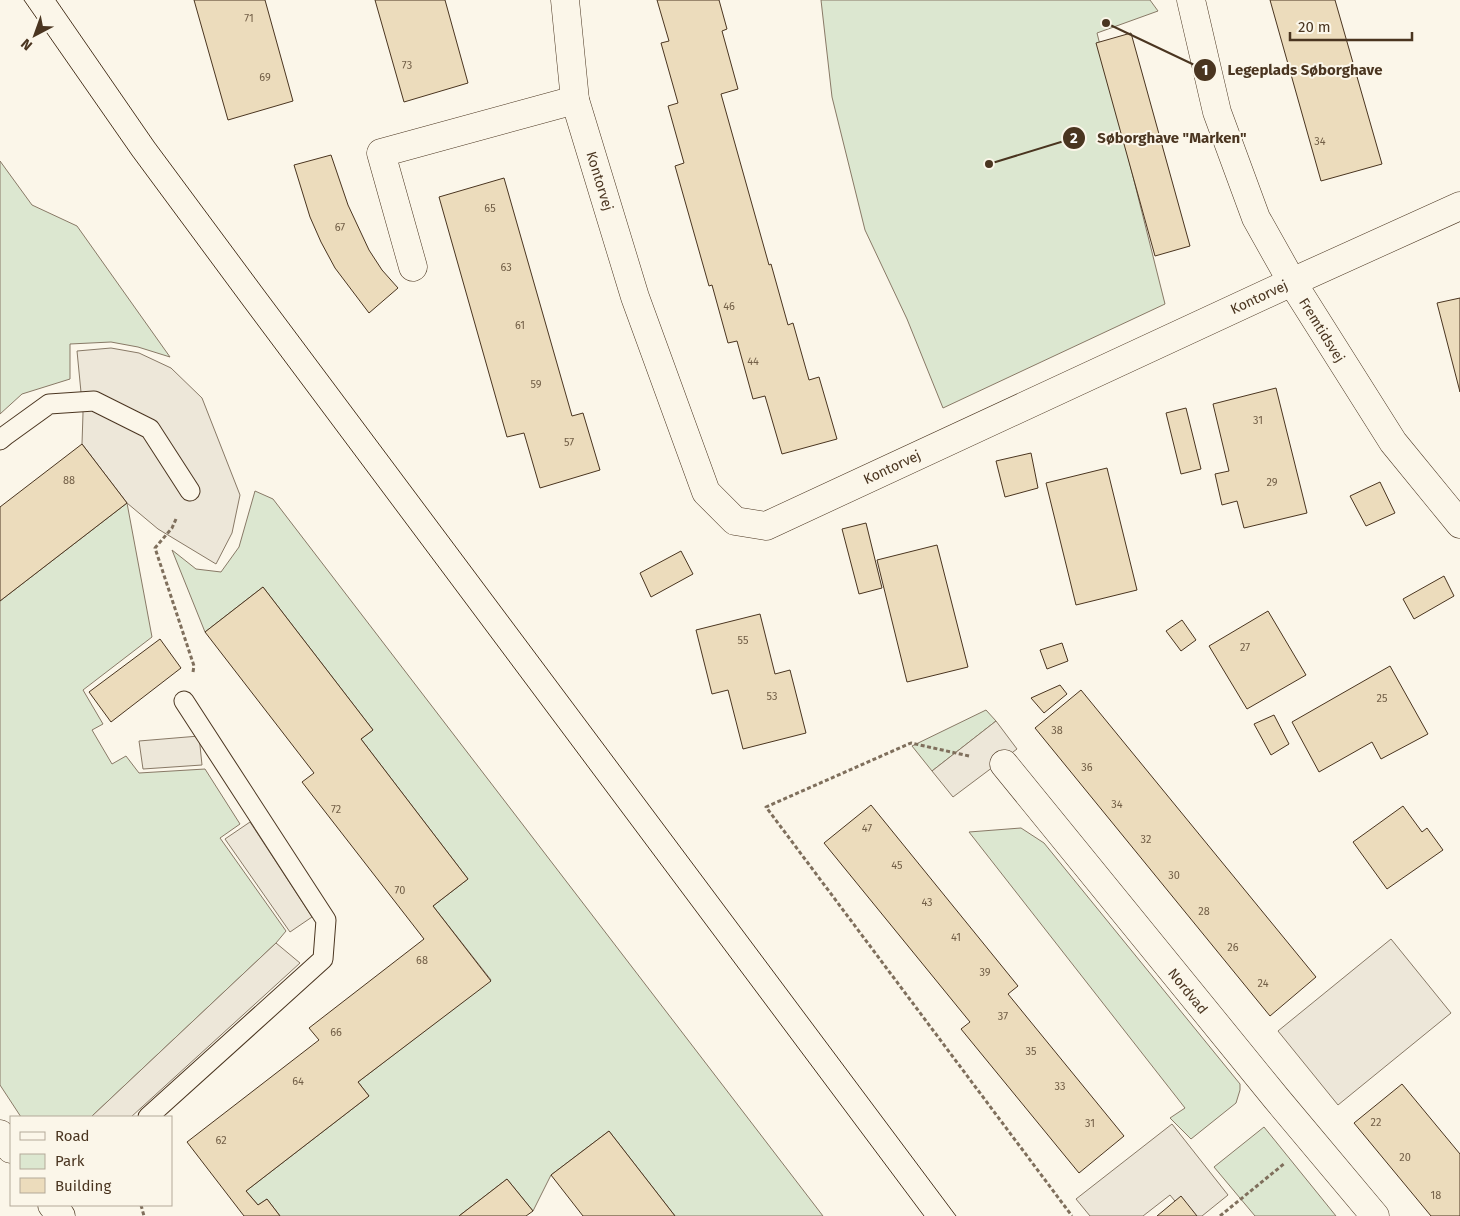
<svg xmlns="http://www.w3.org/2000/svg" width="1460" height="1216" font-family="'Fira Sans',sans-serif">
<rect width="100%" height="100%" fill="#fbf6e9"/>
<!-- green -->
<g fill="#dce7d0" stroke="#887966">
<polygon points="821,0 1150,0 1158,11 1097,33 1165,304 943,408 907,319 865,230 832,97"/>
<polygon points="0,161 32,205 77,226 170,357 138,347 111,342 70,344 70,379 22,394 0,414"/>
<polygon points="255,491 273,499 823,1216 675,1216 609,1131 551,1175 533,1211 507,1179 459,1216 280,1216 267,1199 258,1205 246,1191 369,1096 358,1082 491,980 433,906 468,879 361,739 373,730 263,587 205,632 172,550 196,569 221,572 239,547"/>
<polygon points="127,503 152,637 83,690 103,724 92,730 112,764 126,756 139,773 205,769 240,824 220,838 286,931 276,943 91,1117 21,1117 0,1085 0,601"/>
<polygon points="986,710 996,721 932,771 912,746"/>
<polygon points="1021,828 1044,843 1240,1084 1240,1090 1236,1103 1191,1139 1170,1118 1185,1108 969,832"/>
<polygon points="1264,1127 1336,1216 1255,1216 1214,1167"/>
</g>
<!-- parking -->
<g fill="#ede7d9" stroke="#887966">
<polygon points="111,348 139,353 171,368 202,398 240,495 232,533 216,564 158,529 127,503 82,444 83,413 77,351"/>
<polygon points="996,721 1017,749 953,797 932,771"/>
<polygon points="199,736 202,765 143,769 139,741"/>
<polygon points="250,822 312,917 290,932 225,839"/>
<polygon points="1391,939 1451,1013 1338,1105 1278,1031"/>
<polygon points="276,943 300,963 131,1117 91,1117"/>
<polygon points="1172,1124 1228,1195 1202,1216 1187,1216 1170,1195 1143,1216 1090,1216 1076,1199"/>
</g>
<!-- building -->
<g fill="#ecdcbc" stroke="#4a3520">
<polygon points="194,0 265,0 293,101 228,120"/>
<polygon points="375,0 445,0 468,83 404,102"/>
<polygon points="657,0 719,0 727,29 722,31 738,89 721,94 769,265 771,264 788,325 793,323 809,380 819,377 837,439 782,454 765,396 753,399 737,341 728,343 712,285 709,286 675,166 684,163 668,106 678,103 661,43 669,41"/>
<polygon points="1270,0 1335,0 1382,164 1321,181"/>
<polygon points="1131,33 1190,246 1155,256 1096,43"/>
<polygon points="331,155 348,205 369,250 382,270 398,288 369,313 335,268 321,242 310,217 294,165"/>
<polygon points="504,178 572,416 583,413 600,470 540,488 524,433 507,437 439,197"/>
<polygon points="1460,298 1460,392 1437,303"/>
<polygon points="1276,388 1307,513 1244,528 1237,501 1222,505 1215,474 1229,471 1213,404"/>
<polygon points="1186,408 1201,469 1181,474 1166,413"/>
<polygon points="82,444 127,503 0,601 0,507"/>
<polygon points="1031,453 1038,488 1005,497 996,461"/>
<polygon points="1107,468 1137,590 1076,605 1046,483"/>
<polygon points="1380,482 1395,513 1366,526 1350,496"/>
<polygon points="866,523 882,588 859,594 842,529"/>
<polygon points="937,545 968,667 907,682 877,560"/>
<polygon points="681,551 693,574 651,597 640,573"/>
<polygon points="1444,576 1454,596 1414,619 1403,599"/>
<polygon points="263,587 373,730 361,739 468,879 433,906 491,981 358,1082 369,1096 246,1191 258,1205 267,1199 280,1216 244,1216 187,1142 319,1040 309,1028 424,939 302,782 314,773 205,632"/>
<polygon points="1268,611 1306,675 1247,709 1209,646"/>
<polygon points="760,614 775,674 790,670 806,733 743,749 728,690 712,694 696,630"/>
<polygon points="1182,620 1196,640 1181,651 1166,631"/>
<polygon points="160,639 181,668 111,722 89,692"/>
<polygon points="1062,643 1068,661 1047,669 1040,650"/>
<polygon points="1390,666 1428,734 1381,759 1372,742 1319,772 1292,722"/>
<polygon points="1060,685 1067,694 1044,713 1031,698"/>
<polygon points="1081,690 1316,977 1270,1016 1035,728"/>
<polygon points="1274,715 1289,744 1271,755 1254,724"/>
<polygon points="871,805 1018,986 1008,994 1124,1136 1079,1173 961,1029 970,1022 824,843"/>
<polygon points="1403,806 1422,832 1427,828 1443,850 1387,889 1353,842"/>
<polygon points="1402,1084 1460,1154 1460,1216 1431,1216 1354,1123"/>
<polygon points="609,1131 675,1216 583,1216 551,1175"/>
<polygon points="507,1179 533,1211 526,1216 459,1216"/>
<polygon points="1181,1196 1197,1216 1157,1216"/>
</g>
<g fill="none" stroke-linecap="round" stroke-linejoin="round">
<!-- service casing -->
<g stroke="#4a3520" stroke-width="21">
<g id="service">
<polyline points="0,440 6,435 49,404 94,401 150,429 190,491"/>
<polyline points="148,1117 323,959 326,920 184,701"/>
</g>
</g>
<!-- minor casing -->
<g stroke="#4a3520" stroke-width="29">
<g id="minor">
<polyline points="565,0 575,100 635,297 706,492 735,521 766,526 1292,282 1460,206"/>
<polyline points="1191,0 1217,112 1256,218 1292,282 1393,442 1460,524"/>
<polyline points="413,267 381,153 575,100"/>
<polyline points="1004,764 1276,1098 1375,1216"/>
<polyline points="0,1134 11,1149"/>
<polyline points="52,1205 61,1216"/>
</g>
</g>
<!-- path -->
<g stroke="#7f6f5c" stroke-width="3" stroke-dasharray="4 2.5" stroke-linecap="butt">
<polyline points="176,519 172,528 155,548 194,666 193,672"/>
<polyline points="969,756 911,743 766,807 1072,1216"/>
<polyline points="141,1205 144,1216"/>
<polyline points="1220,1216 1285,1163"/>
</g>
<!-- service -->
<use href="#service" stroke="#fbf6e9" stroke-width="19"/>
<!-- minor -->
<use href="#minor" stroke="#fbf6e9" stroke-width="28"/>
<!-- tram -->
<g stroke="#4a3520" stroke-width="1">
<polyline points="24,0 132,155 243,305 924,1216"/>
<polyline points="56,0 154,142 263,289 956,1216"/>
</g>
</g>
<g text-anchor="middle" stroke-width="4" stroke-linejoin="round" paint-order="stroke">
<!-- number labels -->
<g font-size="11" fill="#725f47">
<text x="249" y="22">71</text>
<text x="407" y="69">73</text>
<text x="265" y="81">69</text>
<text x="1320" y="145">34</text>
<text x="490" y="212">65</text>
<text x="340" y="231">67</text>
<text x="506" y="271">63</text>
<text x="729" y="310">46</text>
<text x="520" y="329">61</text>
<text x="753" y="365">44</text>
<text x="536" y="388">59</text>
<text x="1258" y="424">31</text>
<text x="569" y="446">57</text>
<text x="69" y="484">88</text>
<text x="1272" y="486">29</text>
<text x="743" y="644">55</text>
<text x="1245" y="651">27</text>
<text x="772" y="700">53</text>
<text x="1382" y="702">25</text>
<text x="1057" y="734">38</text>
<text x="1087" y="771">36</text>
<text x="1117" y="808">34</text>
<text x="336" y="813">72</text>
<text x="867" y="832">47</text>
<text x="1146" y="843">32</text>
<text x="897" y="869">45</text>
<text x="1174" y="879">30</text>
<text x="400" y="894">70</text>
<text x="927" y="906">43</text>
<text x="1204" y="915">28</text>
<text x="956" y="941">41</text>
<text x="1233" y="951">26</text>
<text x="422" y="964">68</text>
<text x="985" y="976">39</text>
<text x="1263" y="987">24</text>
<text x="1003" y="1020">37</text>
<text x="336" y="1036">66</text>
<text x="1031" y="1055">35</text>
<text x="298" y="1085">64</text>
<text x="1060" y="1090">33</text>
<text x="1376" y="1126">22</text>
<text x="1090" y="1127">31</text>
<text x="221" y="1144">62</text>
<text x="1405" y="1161">20</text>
<text x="1436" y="1199">18</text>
</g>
<!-- street labels -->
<g font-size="14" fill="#4a3520" stroke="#fbf6e9">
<text transform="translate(600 181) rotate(73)" y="5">Kontorvej</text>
<text transform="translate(1259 297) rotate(-25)" y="5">Kontorvej</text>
<text transform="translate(1322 330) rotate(58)" y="5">Fremtidsvej</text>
<text transform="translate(892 467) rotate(-25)" y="5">Kontorvej</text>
<text transform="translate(1188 991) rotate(51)" y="5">Nordvad</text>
</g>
</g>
<!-- callouts -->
<path fill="none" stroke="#4a3520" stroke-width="2" d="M1106 23L1205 70M989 164L1074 138"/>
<g fill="#4a3520" stroke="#fbf6e9" stroke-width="2">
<circle cx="1106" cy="23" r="5"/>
<circle cx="989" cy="164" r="5"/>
<circle cx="1205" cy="70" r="12"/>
<circle cx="1074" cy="138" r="12"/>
</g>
<g font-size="15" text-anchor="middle" font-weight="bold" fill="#fff">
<text x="1205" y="75">1</text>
<text x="1074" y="143">2</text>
</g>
<g font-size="15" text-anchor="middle" font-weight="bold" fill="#4a3520" stroke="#fbf6e9" stroke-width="4" stroke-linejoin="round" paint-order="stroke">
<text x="1305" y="75">Legeplads Søborghave</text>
<text x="1172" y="143">Søborghave "Marken"</text>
</g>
<!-- legend -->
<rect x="10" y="1116" width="162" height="90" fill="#fbf6e9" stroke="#b4a999"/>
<rect x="20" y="1132" width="25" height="8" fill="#fbf6e9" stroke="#b4a999"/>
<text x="55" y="1141" font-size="15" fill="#4a3520">Road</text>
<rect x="20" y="1154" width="25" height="15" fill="#dce7d0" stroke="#b4a999"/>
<text x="55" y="1166" font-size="15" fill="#4a3520">Park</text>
<rect x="20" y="1178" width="25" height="15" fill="#ecdcbc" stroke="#b4a999"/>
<text x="55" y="1191" font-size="15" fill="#4a3520">Building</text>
<!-- north arrow -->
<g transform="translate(35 35) rotate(221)" stroke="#fbf6e9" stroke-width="4" paint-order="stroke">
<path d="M0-4L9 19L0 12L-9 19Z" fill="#4a3520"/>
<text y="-8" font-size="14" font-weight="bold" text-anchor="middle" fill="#4a3520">N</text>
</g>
<!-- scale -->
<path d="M1290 32v8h122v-8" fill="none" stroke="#4a3520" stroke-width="2.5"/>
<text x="1298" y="32" font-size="15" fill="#4a3520" stroke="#fbf6e9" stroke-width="4" paint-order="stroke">20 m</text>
</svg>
